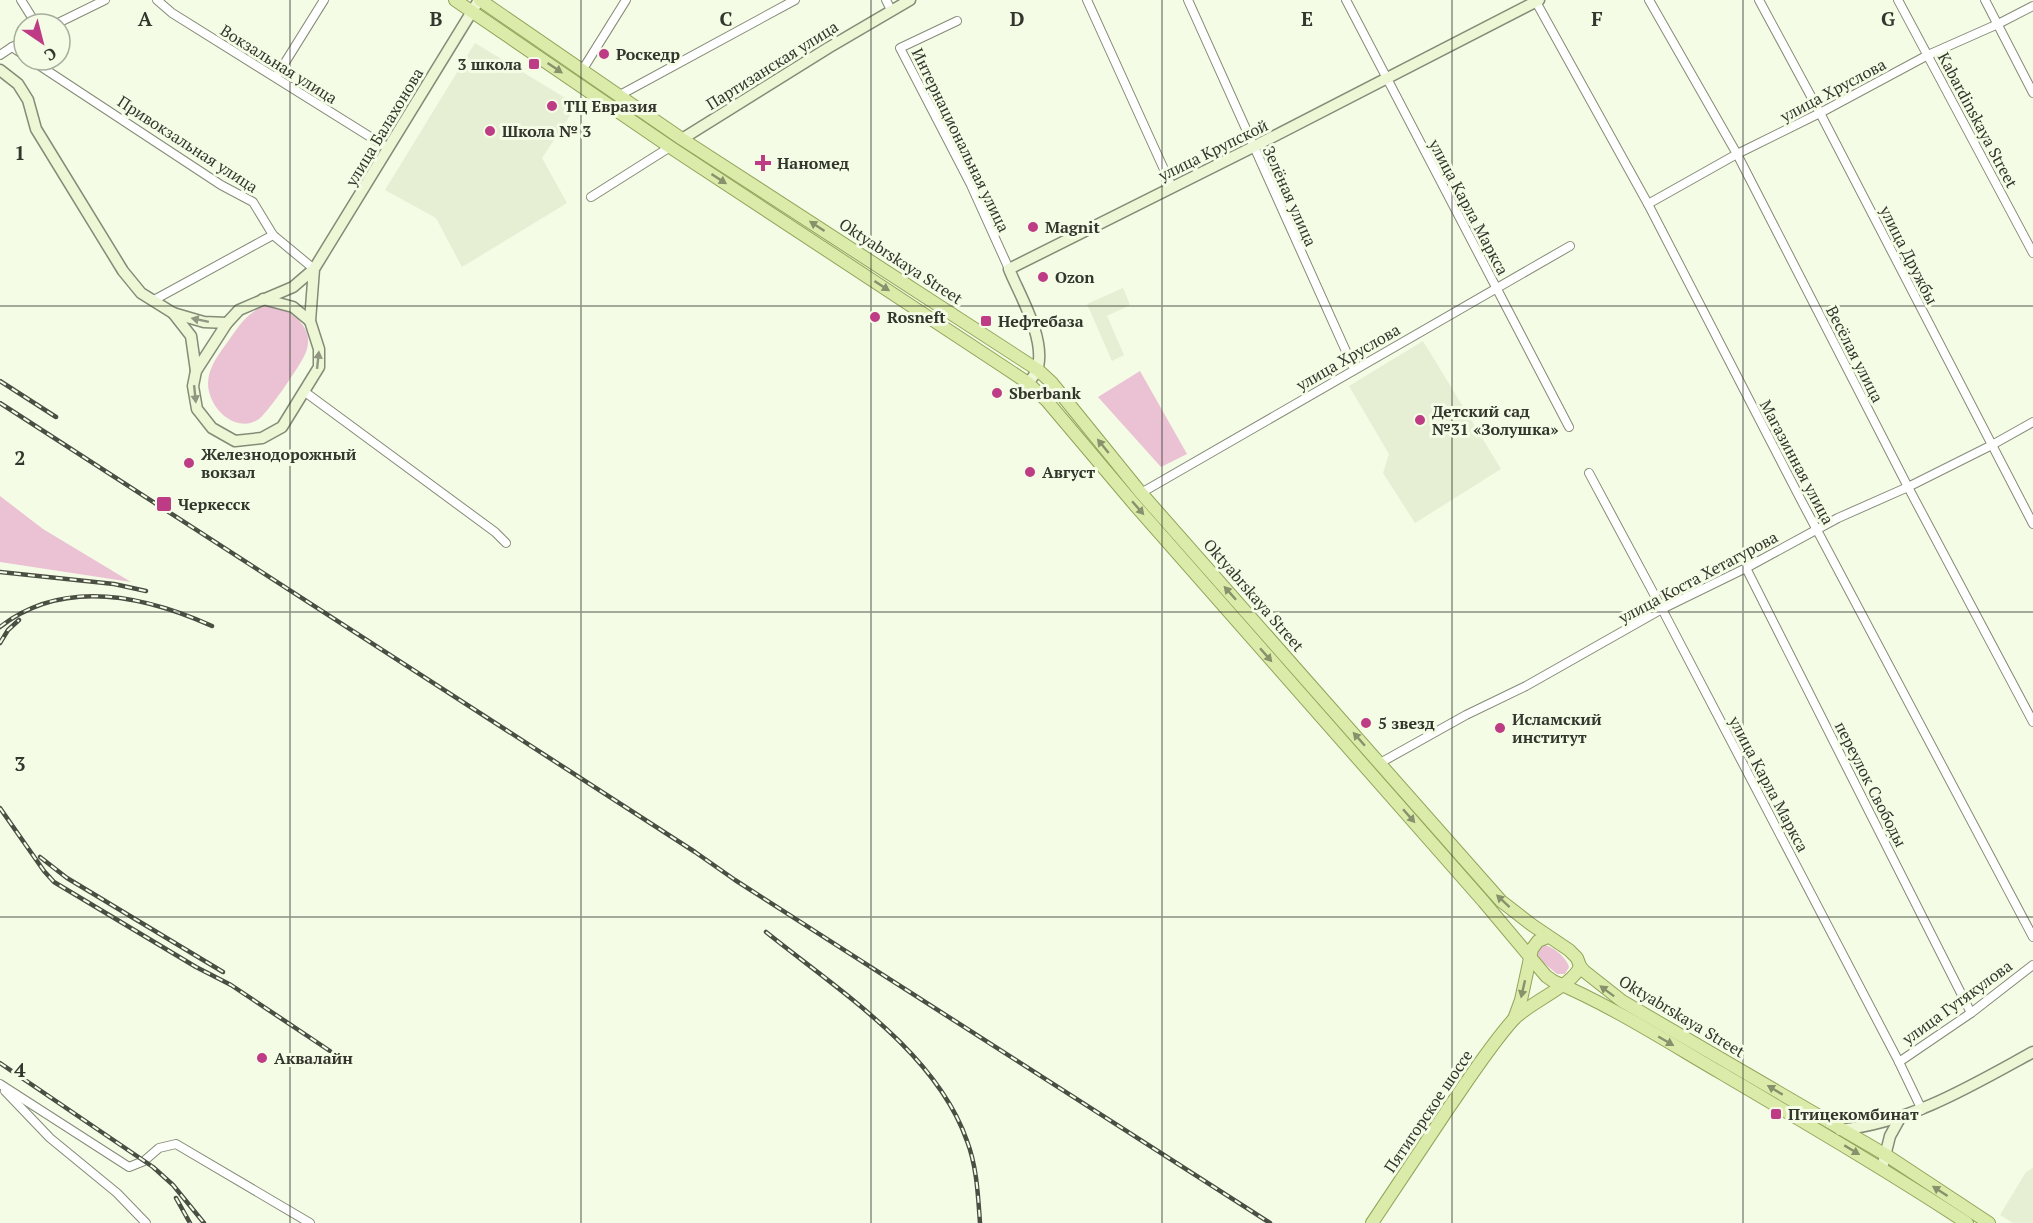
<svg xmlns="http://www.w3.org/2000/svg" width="2033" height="1223" font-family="'PT Serif',serif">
<rect width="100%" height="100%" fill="#f4fce6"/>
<!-- built -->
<g fill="#e6efd3">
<polygon points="475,43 577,105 542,158 567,203 462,267 436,218 385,190"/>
<polygon points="1123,288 1130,305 1107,316 1124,355 1112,361 1087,304"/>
<polygon points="1423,341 1501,469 1415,523 1383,473 1389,454 1349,386"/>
<polygon points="2033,1168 2033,1223 2013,1223 2000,1215 2026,1172"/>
</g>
<!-- green -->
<g fill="#eac2d4">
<path d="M273 305C285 309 304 320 307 334 309 339 308 347 306 352 303 362 267 414 259 419 242 431 221 418 213 402 200 378 215 359 229 340 241 323 251 307 273 305Z"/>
<polygon points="1140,371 1187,454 1161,467 1098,397"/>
<polygon points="0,496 43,529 131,582 0,562"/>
<path d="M1543 945C1553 946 1566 957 1569 967L1565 974H1557L1539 959 1537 950Z"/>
</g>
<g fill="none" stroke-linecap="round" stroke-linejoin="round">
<!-- street casing -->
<g stroke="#858b77" stroke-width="10">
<g id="street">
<polyline points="21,0 36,24"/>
<polyline points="157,0 172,13 388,148"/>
<polyline points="886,0 891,10"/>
<polyline points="1087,0 1172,187"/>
<polyline points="1188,0 1354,369"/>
<polyline points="1346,0 1569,427"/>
<polyline points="1535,0 1648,204 1801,500 2033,937"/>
<polyline points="1649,0 1737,154 1908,487 2033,722"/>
<polyline points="1759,0 1820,113 2033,524"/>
<polyline points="1898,0 2033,253"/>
<polyline points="1985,0 2033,93"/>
<polyline points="957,21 900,48 971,185 1009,269"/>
<polyline points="56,24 105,0"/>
<polyline points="12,47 24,41"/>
<polyline points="0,55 12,47 24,55"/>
<polyline points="31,60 221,185 253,202 273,235 314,269"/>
<polyline points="583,69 626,0"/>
<polyline points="276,77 324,0"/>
<polyline points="620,95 795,0"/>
<polyline points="591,197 670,147"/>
<polyline points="1648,204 1737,154 1820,113 1928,55 1998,24 2033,6"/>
<polyline points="154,300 273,235"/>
<polyline points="305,392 495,532 506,543"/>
<polyline points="1589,473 1662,609 1899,1062 1922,1110"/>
<polyline points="1141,493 1570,246"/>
<polyline points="1746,568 1971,1013"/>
<polyline points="1380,763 1466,715 1526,686 1662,609 1746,568 1838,518 1908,487 1992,445 2033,422"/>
<polyline points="1899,1062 1971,1013 2033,965"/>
<polyline points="0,1084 129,1167 144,1161 159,1148 176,1144 310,1223"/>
<polyline points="5,1091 50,1138 117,1193 146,1223"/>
</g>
</g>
<!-- secondary casing -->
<g stroke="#858b77" stroke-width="13">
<g id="secondary">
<polyline points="0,70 18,84 28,100 36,129 123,271 141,293 173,313 191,336 196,371"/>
<polyline points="682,139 828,48 910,0"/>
<polyline points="314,269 310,321 319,349 319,367 282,427 262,438 235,441 212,428 197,409 193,386 196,371 227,323 239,310 293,287 314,269 479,0"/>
<polyline points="263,299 293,307 310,321"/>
<polyline points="173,313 204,322 227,323"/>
<path d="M1028 383C1032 378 1037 373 1038 367 1045 337 1020 296 1009 269L1253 147 1539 0"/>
<path d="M1840 1130C1912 1122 1971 1086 2033 1052"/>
<polyline points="1882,1168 1890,1136 1900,1118"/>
</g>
</g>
<!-- primary casing -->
<g stroke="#91a45a" stroke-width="14">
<g id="primary">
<path d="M455 0 670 147 1001 365 1028 383 1047 401 1134 504 1484 902 1546 976 1553 981C1612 1006 1666 1041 1721 1073 1804 1122 1886 1170 1967 1223"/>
<polyline points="480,0 682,139 1038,370 1052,383 1141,493 1501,901 1532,925 1569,950 1577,958 1580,966 1584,971 1622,1001 1886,1155 1989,1223"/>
<polyline points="1514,1019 1521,1000 1532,949 1538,941 1548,937"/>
<path d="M1372 1223C1397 1185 1423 1147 1448 1109 1469 1079 1489 1047 1513 1020 1530 1002 1574 985 1580 966"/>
</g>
</g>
<!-- street -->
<use href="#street" stroke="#fff" stroke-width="8"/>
<!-- secondary -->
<use href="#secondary" stroke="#edf6d5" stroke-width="10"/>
<!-- primary -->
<use href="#primary" stroke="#dbecaa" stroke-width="12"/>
<!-- rail casing -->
<g stroke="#4a4e43" stroke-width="4.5">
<g id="rail">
<polyline points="0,381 56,417"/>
<polyline points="0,403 695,852 735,880 1270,1223"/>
<polyline points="0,572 114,584 146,591"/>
<path d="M0 627C64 577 145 596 212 626"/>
<polyline points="0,643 8,630 19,620"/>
<polyline points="0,808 44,871 54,882 196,967 231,985 330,1051"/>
<polyline points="40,857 67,878 223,972"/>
<path d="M766 932C837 989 936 1052 967 1141 977 1167 978 1196 980 1223"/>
<polyline points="0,1063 153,1167 173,1185 204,1223"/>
<polyline points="176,1198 190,1223"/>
</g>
</g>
<!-- rail -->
<use href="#rail" stroke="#f4fce6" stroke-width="2" stroke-dasharray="7" stroke-linecap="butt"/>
</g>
<!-- one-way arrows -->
<defs><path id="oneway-solid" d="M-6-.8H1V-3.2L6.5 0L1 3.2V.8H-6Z" transform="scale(1.5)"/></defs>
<g fill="#87916c">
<use href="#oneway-solid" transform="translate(555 68) rotate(34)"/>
<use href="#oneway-solid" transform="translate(719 179) rotate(33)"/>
<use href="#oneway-solid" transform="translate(817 226) rotate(-147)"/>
<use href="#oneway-solid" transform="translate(882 286) rotate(33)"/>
<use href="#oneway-solid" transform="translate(1103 446) rotate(-129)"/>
<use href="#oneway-solid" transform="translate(1138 508) rotate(49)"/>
<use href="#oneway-solid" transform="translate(1230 593) rotate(-132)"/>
<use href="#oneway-solid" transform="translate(1266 655) rotate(49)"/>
<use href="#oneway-solid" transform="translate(1359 739) rotate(-131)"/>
<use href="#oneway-solid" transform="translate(1409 816) rotate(49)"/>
<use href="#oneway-solid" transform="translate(1503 901) rotate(-137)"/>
<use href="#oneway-solid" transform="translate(1523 989) rotate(103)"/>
<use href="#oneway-solid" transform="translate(1607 991) rotate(-143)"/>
<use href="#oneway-solid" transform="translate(1666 1041) rotate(30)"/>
<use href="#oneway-solid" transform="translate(1775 1090) rotate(-149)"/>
<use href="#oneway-solid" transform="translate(1852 1150) rotate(31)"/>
<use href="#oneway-solid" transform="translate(1940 1191) rotate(-147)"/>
</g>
<g fill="#909681">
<use href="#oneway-solid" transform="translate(200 320) rotate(-168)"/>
<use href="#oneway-solid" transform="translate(318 360) rotate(-84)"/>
<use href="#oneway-solid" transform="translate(195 394) rotate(84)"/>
</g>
<!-- grid -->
<path fill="none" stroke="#33362d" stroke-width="1.5" stroke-opacity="0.55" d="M290 0V1223M581 0V1223M871 0V1223M1162 0V1223M1452 0V1223M1743 0V1223M0 306H2033M0 612H2033M0 917H2033"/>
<!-- markers -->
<g fill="#bd3c85" stroke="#f4fce6" stroke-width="2">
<circle cx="604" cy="54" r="6"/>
<rect x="528" y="58" width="12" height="12" rx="3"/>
<circle cx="552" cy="106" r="6"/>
<circle cx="490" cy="131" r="6"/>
<path d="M760 154h6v6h6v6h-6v6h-6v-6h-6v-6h6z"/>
<circle cx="1033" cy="227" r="6"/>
<circle cx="1043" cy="277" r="6"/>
<circle cx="875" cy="317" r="6"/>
<rect x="980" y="315" width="12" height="12" rx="3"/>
<circle cx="997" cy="393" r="6"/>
<circle cx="1420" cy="420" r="6"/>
<circle cx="189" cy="463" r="6"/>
<circle cx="1030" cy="472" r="6"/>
<rect x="156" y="496" width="16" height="16" rx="3"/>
<circle cx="1366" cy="723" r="6"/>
<circle cx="1500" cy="728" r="6"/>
<circle cx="262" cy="1058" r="6"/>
<rect x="1770" y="1108" width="12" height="12" rx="3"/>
</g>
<g text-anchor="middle" stroke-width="6" stroke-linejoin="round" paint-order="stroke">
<!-- poi labels -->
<g font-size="16" font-weight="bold" fill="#33362d" stroke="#f4fce6" text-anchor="start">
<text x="616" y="60">Роскедр</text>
<text x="522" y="70" text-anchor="end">3 школа</text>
<text x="564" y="112">ТЦ Евразия</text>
<text x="502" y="137">Школа № 3</text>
<text x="777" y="169">Наномед</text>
<text x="1045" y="233">Magnit</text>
<text x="1055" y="283">Ozon</text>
<text x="887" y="323">Rosneft</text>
<text x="998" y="327">Нефтебаза</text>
<text x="1009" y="399">Sberbank</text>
<text x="1432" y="417">Детский сад<tspan x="1432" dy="18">№31 «Золушка»</tspan></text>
<text x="201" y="460">Железнодорожный<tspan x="201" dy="18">вокзал</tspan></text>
<text x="1042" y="478">Август</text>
<text x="178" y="510">Черкесск</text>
<text x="1512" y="725">Исламский<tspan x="1512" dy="18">институт</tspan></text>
<text x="1378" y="729">5 звезд</text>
<text x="274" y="1064">Аквалайн</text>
<text x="1788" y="1120">Птицекомбинат</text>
</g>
<!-- street labels -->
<g font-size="16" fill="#33362d" stroke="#f4fce6">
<text transform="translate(279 64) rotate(32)" y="6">Вокзальная улица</text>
<text transform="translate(772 65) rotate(-32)" y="6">Партизанская улица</text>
<text transform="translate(1833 90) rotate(-28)" y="6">улица Хруслова</text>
<text transform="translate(1978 120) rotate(62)" y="6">Kabardinskaya Street</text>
<text transform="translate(384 127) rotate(-59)" y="6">улица Балахонова</text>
<text transform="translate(961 140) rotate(64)" y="6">Интернациональная улица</text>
<text transform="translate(188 144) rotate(33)" y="6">Привокзальная улица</text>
<text transform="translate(1213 150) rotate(-26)" y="6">улица Крупской</text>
<text transform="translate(1290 196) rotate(66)" y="6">Зелёная улица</text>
<text transform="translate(1469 207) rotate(62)" y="6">улица Карла Маркса</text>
<text transform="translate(1909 255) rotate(63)" y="6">улица Дружбы</text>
<text transform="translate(901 261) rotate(33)" y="6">Oktyabrskaya Street</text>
<text transform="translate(1855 354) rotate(63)" y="6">Весёлая улица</text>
<text transform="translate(1348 357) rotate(-30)" y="6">улица Хруслова</text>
<text transform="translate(1797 462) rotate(62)" y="6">Магазинная улица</text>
<text transform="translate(1698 577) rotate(-28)" y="6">улица Коста Хетагурова</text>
<text transform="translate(1254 595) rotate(49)" y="6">Oktyabrskaya Street</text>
<text transform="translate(1769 784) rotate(62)" y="6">улица Карла Маркса</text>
<text transform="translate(1871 784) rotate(63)" y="6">переулок Свободы</text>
<text transform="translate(1957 1002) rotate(-36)" y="6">улица Гутякулова</text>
<text transform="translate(1682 1016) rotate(31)" y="6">Oktyabrskaya Street</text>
<text transform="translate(1428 1111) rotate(-56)" y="6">Пятигорское шоссе</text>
</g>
</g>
<g font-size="20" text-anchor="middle" font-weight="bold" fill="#33362d" stroke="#f4fce6" stroke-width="6" stroke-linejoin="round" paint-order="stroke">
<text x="145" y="26">A</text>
<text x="436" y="26">B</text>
<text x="726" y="26">C</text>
<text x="1017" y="26">D</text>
<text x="1307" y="26">E</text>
<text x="1597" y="26">F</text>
<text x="1888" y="26">G</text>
<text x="20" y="160">1</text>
<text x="20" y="465">2</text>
<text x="20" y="771">3</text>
<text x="20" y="1077">4</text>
</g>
<!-- north arrow -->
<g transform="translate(42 42) rotate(145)"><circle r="28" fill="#f4fce6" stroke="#a7ad9c" stroke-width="1.5"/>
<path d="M0-4.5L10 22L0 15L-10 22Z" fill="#bd3c85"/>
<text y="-9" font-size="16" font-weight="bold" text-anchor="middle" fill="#33362d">С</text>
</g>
</svg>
